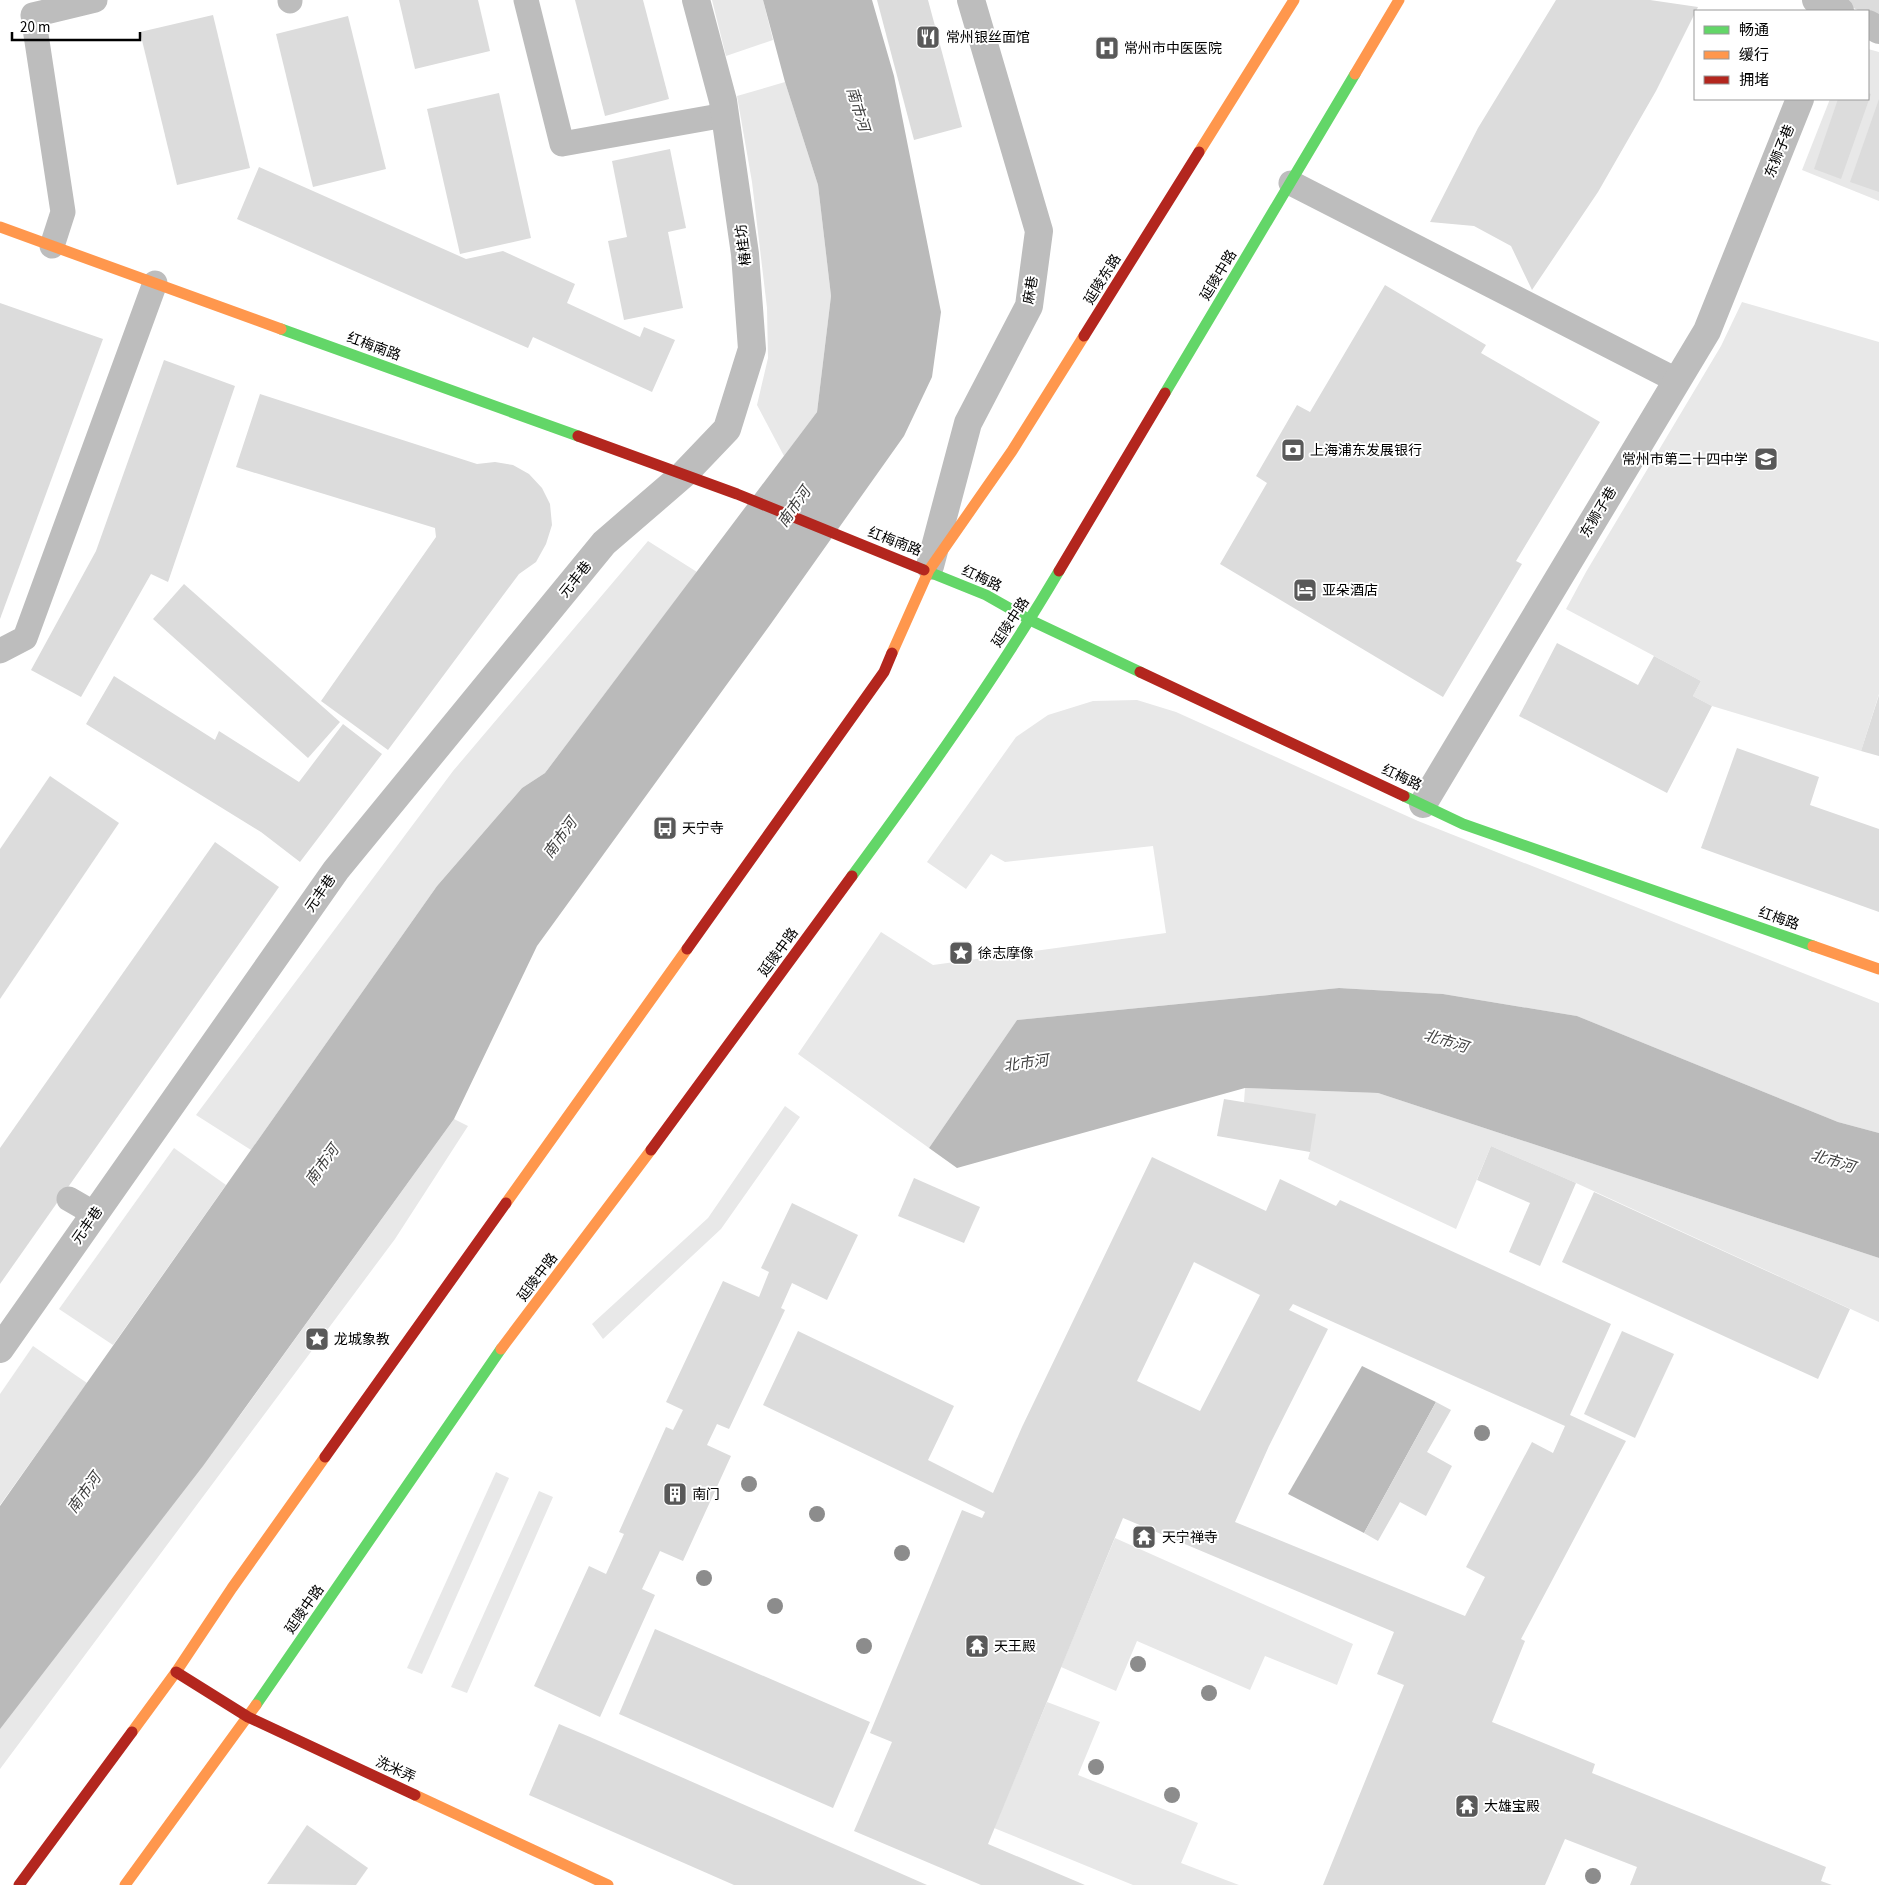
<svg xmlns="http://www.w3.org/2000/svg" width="1879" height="1885" font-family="'Source Sans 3','Noto Sans SC',sans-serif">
<rect width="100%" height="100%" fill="#fff"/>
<!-- green -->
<g fill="#e8e8e8">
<polygon points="712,0 763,0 773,40 726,56"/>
<polygon points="1868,49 1879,52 1879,201 1802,170 1830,99 1868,99"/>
<polygon points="785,82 818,185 831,296 817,412 784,456 757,405 768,358 767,308 752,182 737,96"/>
<polygon points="1742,302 1879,342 1879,694 1861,751 1712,706 1693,696 1701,681 1566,609 1586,572 1721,346"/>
<polygon points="648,541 697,572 545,773 522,788 437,886 251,1150 196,1115 453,771"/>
<polygon points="1137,700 1176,712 1418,821 1879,1003 1879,1133 1838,1122 1577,1016 1443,994 1339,988 1017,1020 929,1148 798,1054 881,932 933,965 1166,933 1153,846 1005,862 991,854 966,889 927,862 1016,737 1048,715 1093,701"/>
<polygon points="1245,1088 1378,1093 1879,1258 1879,1322 1576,1183 1491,1146 1456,1229 1308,1159 1310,1152 1244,1102"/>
<polygon points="785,1106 800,1117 721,1229 603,1339 592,1324 708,1218"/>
<polygon points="454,1119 468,1126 395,1239 0,1769 0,1728 241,1414"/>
<polygon points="174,1148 226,1185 113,1345 59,1309"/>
<polygon points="33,1346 87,1383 0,1505 0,1394"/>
<polygon points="496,1472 509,1478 422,1674 407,1668"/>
<polygon points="539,1491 553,1497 467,1693 451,1687"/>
<polygon points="1115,1538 1353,1644 1337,1685 1265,1656 1250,1690 1137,1641 1116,1691 1061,1667"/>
<polygon points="1047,1702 1100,1722 1078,1775 1198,1823 1181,1863 1239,1885 1133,1885 994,1828"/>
</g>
<!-- water -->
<g fill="#bababa">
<polygon points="763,0 872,0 894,76 941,312 932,377 904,436 770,625 537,946 454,1119 203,1466 0,1729 0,1506 437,886 522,788 545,773 817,412 831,296 818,185 785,82"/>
<polygon points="1339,988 1443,994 1577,1016 1838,1122 1879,1133 1879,1258 1378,1093 1245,1088 957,1168 929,1148 1017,1020"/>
<polygon points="1362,1366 1436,1402 1364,1533 1288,1494"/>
</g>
<!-- building -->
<g fill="#dcdcdc" fill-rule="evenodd">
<polygon points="399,0 478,0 490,51 415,69"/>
<polygon points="575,0 643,0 669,99 605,116"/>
<polygon points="877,0 928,0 962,127 914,140"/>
<polygon points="1556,0 1650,0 1698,7 1656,91 1598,192 1532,290 1511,246 1474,226 1430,222 1478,128"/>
<polygon points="1836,0 1879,0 1879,20 1868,11 1860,11"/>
<polygon points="213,15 250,168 177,185 140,32"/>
<polygon points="348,16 386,169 313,187 276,34"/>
<polygon points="499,93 531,238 460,254 427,109"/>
<polygon points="1868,93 1871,94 1841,179 1814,169 1838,99 1868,99"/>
<polygon points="1879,99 1879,192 1850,182"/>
<polygon points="670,149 686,228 668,232 683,308 624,320 608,241 627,237 612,161"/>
<polygon points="259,167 466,259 503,251 575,284 567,303 640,337 644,327 675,340 652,392 533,337 528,348 237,219"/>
<polygon points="1385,285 1486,345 1481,353 1600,422 1516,561 1522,564 1443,697 1220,564 1267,483 1256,476 1297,405 1310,412"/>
<polygon points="0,303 103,339 0,619"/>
<polygon points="164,360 235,386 168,582 151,574 81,697 31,670 96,551"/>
<polygon points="260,394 477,464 495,462 513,465 529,474 542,488 550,504 552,525 546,544 536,562 519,574 388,750 321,701 436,537 435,528 236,467"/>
<polygon points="184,584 340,722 308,758 153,619"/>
<polygon points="1557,643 1638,685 1654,656 1701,681 1693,696 1712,706 1667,793 1519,716"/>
<polygon points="114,676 215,740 219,731 299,782 343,724 382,754 300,862 261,832 86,724"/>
<polygon points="1879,695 1879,756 1861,751"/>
<polygon points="1737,748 1819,777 1810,805 1879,829 1879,912 1701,848"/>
<polygon points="50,776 119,823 0,999 0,849"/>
<polygon points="215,842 279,887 0,1284 0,1148"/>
<polygon points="1224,1099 1316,1114 1310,1152 1217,1136"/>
<polygon points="1491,1146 1576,1183 1540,1266 1509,1252 1530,1203 1477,1180"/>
<path d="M1152 1157 1266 1211 1280 1179 1336 1206 1340 1200 1611 1324 1570 1415 1626 1441 1521 1639 1525 1641 1492 1722 1595 1764 1592 1773 1826 1867 1821 1881 1832 1885H1630L1637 1867 1565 1839 1545 1885H1323L1404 1685 1377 1674 1394 1632 1123 1518 988 1844 1085 1885H981L854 1831 892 1742 870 1733 962 1510 982 1518 985 1512 763 1405 798 1331 954 1406 928 1460 993 1493 1022 1427ZM1194 1262 1260 1295 1200 1411 1137 1381ZM1293 1304 1565 1426 1553 1453 1532 1442 1466 1567 1485 1577 1465 1616 1235 1522 1269 1446 1328 1329 1289 1310Z"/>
<polygon points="914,1178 980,1207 964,1243 898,1216"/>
<polygon points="1594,1192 1850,1309 1818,1379 1562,1262"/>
<polygon points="792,1203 858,1235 827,1300 792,1283 781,1308 785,1310 729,1429 717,1424 707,1445 731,1456 683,1561 660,1551 642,1589 655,1595 600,1717 534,1686 589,1566 606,1574 624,1534 619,1532 666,1427 673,1430 683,1410 666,1402 723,1281 759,1297 769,1272 761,1268"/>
<polygon points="1622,1331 1674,1354 1635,1438 1584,1414"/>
<polygon points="1436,1402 1451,1410 1427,1452 1452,1466 1426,1516 1400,1502 1378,1541 1364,1533"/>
<polygon points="655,1629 870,1722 833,1808 619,1714"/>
<polygon points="559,1724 590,1737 927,1885 734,1885 529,1795"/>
<polygon points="307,1825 368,1868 356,1885 267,1884"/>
</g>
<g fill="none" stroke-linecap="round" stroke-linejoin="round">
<!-- lane -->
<g stroke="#bdbdbd" stroke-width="25">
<polyline points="290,0 290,1"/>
<polyline points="526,0 562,144 725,115"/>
<polyline points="1291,183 1676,380"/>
<polyline points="52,246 63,212 33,15 95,0"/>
<polyline points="0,651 25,638 155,283"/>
<polyline points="69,1199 95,1214"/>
</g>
<!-- street -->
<g stroke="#bdbdbd" stroke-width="28">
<polyline points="1816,0 1840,11"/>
<polyline points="1868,24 1879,30"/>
<polyline points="930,566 968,423 1029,306 1039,231 971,0"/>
<polyline points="1423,804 1707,331 1800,99"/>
<polyline points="0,1349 336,870 604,543 684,474 727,429 752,349 745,254 723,101 696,0"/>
</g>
<!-- fast -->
<g stroke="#63d668" stroke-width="11">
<polyline points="281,329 578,436"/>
<polyline points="1165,393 1355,74"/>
<polyline points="924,570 986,595 1030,620 1140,672"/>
<polyline points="1404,796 1463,824 1813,946"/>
<path d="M852 876C925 777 997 676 1059 571"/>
<polyline points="256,1705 501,1349"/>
</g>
<!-- slow -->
<g stroke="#ff974d" stroke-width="11">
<polyline points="1355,74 1399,0"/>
<polyline points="1199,152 1294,0"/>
<polyline points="0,227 281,329"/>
<polyline points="892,653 929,570 1012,451 1084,336"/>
<polyline points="1813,946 1879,969"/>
<polyline points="506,1203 687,949"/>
<polyline points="501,1349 651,1150"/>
<polyline points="132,1732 176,1672 232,1588 325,1457"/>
<polyline points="415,1795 608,1885"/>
<polyline points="125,1885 256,1705"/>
</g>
<!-- jam -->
<g stroke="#b3261e" stroke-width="11">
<polyline points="1084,336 1199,152"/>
<polyline points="578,436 737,494 924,570"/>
<polyline points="1059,571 1165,393"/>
<polyline points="1140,672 1404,796"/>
<polyline points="687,949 884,672 892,653"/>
<polyline points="651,1150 852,876"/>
<polyline points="325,1457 506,1203"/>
<polyline points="176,1672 248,1717 415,1795"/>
<polyline points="19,1885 132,1732"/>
</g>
</g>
<!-- trees -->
<g fill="#8c8c8c">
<circle cx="1482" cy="1433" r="8"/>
<circle cx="749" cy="1484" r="8"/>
<circle cx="817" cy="1514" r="8"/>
<circle cx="902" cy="1553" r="8"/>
<circle cx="704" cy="1578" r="8"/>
<circle cx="775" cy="1606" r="8"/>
<circle cx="864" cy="1646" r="8"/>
<circle cx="1138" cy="1664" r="8"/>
<circle cx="1209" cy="1693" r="8"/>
<circle cx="1096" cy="1767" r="8"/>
<circle cx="1172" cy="1795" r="8"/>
<circle cx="1593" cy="1876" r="8"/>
</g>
<!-- icons -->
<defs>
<g id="restaurant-square" transform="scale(1.25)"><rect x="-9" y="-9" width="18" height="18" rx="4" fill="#595959" stroke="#fff"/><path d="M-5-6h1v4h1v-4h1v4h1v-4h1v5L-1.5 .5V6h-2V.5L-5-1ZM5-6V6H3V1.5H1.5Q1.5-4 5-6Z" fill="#fff"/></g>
<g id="hospital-square" transform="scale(1.25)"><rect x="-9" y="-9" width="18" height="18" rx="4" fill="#595959" stroke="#fff"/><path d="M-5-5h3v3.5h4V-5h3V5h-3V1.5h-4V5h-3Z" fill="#fff"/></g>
<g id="bank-square" transform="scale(1.25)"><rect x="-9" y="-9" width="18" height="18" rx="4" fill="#595959" stroke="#fff"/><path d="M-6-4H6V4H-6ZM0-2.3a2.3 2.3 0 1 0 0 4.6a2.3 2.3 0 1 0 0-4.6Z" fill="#fff"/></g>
<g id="school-square" transform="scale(1.25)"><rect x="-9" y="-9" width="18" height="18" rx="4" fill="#595959" stroke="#fff"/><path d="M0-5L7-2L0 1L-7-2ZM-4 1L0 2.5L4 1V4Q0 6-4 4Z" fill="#fff"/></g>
<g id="hotel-square" transform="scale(1.25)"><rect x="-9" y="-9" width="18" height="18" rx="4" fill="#595959" stroke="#fff"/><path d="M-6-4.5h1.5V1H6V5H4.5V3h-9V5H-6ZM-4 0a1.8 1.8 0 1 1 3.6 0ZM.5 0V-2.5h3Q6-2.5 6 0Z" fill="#fff"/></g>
<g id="bus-square" transform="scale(1.25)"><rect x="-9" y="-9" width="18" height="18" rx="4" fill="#595959" stroke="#fff"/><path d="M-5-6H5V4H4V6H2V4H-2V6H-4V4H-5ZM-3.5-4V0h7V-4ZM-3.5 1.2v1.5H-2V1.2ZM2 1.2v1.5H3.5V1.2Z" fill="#fff"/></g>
<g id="sight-square" transform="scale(1.25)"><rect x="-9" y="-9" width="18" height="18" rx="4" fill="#595959" stroke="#fff"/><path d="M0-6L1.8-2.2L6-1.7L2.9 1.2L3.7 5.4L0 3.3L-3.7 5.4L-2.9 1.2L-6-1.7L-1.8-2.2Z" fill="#fff"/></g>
<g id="building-square" transform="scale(1.25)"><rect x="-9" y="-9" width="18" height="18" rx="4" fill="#595959" stroke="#fff"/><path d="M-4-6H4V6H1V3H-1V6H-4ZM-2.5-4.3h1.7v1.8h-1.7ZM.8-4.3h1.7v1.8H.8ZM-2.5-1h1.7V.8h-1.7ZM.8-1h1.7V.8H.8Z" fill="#fff"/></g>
<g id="temple-square" transform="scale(1.25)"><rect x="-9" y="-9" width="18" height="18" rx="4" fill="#595959" stroke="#fff"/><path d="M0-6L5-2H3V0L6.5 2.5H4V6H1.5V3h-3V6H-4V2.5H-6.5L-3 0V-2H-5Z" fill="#fff"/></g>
</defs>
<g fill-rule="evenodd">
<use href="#restaurant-square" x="928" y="37"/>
<use href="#hospital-square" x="1107" y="48"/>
<use href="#bank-square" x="1293" y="450"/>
<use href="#school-square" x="1766" y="459"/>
<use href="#hotel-square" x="1305" y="590"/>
<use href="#bus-square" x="665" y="828"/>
<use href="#sight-square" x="961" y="953"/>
<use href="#sight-square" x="317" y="1339"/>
<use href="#building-square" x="675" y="1494"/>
<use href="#temple-square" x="1144" y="1537"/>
<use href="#temple-square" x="977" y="1646"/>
<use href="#temple-square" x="1467" y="1806"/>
</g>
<g text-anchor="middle" stroke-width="4" stroke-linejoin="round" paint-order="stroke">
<!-- poi labels -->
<g font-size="14" fill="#000" stroke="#fff" text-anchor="start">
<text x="946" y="42">常州银丝面馆</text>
<text x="1124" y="53">常州市中医医院</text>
<text x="1310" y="455">上海浦东发展银行</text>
<text x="1748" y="464" text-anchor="end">常州市第二十四中学</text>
<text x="1322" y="595">亚朵酒店</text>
<text x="682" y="833">天宁寺</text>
<text x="978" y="958">徐志摩像</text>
<text x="334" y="1344">龙城象教</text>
<text x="692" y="1499">南门</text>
<text x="1162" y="1542">天宁禅寺</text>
<text x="994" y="1651">天王殿</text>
<text x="1484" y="1811">大雄宝殿</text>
</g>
<!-- street labels -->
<g font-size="14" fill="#000" stroke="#fff">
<text transform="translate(1779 151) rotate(-68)" y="5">东狮子巷</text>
<text transform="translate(743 245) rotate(-97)" y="5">椿桂坊</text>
<text transform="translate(1218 275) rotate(-59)" y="5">延陵中路</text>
<text transform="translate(1102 279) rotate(-58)" y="5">延陵东路</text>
<text transform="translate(1030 290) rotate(-80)" y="5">麻巷</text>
<text transform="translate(374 346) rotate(20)" y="5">红梅南路</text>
<text transform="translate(1598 512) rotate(-59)" y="5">东狮子巷</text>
<text transform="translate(895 541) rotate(21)" y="5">红梅南路</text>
<text transform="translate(982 578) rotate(25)" y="5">红梅路</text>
<text transform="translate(575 579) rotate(-51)" y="5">元丰巷</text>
<text transform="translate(1010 622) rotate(-57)" y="5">延陵中路</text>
<text transform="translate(1402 777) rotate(25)" y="5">红梅路</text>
<text transform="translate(320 893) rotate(-55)" y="5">元丰巷</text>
<text transform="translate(1779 918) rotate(19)" y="5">红梅路</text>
<text transform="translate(778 952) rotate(-54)" y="5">延陵中路</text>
<text transform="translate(87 1225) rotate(-55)" y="5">元丰巷</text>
<text transform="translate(537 1277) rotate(-53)" y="5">延陵中路</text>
<text transform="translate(304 1609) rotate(-55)" y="5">延陵中路</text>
<text transform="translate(396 1769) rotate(25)" y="5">洗米弄</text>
</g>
<!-- water labels -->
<g font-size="15" font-style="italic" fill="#3e3e3e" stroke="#fff">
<text transform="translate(858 109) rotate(73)" y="5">南市河</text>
<text transform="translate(794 507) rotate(-55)" y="5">南市河</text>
<text transform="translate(560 838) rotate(-54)" y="5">南市河</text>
<text transform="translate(1446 1041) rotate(17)" y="5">北市河</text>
<text transform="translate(1026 1063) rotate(-8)" y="5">北市河</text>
<text transform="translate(1833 1161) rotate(17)" y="5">北市河</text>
<text transform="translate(322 1165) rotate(-54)" y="5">南市河</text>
<text transform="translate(84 1493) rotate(-54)" y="5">南市河</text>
</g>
</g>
<!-- legend -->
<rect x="1694" y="10" width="175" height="90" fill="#ffffff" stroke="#999999"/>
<rect x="1704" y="26" width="25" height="8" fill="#63d668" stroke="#999999"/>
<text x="1739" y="35" font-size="15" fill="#000000">畅通</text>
<rect x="1704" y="51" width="25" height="8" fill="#ff974d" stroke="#999999"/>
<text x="1739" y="60" font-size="15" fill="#000000">缓行</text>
<rect x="1704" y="76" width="25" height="8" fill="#b3261e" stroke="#999999"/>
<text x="1739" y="85" font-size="15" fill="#000000">拥堵</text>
<!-- scale -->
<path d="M12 32v8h128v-8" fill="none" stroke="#000000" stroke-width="2.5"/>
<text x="20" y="32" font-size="15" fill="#000000" stroke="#ffffff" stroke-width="4" paint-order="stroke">20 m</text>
</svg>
